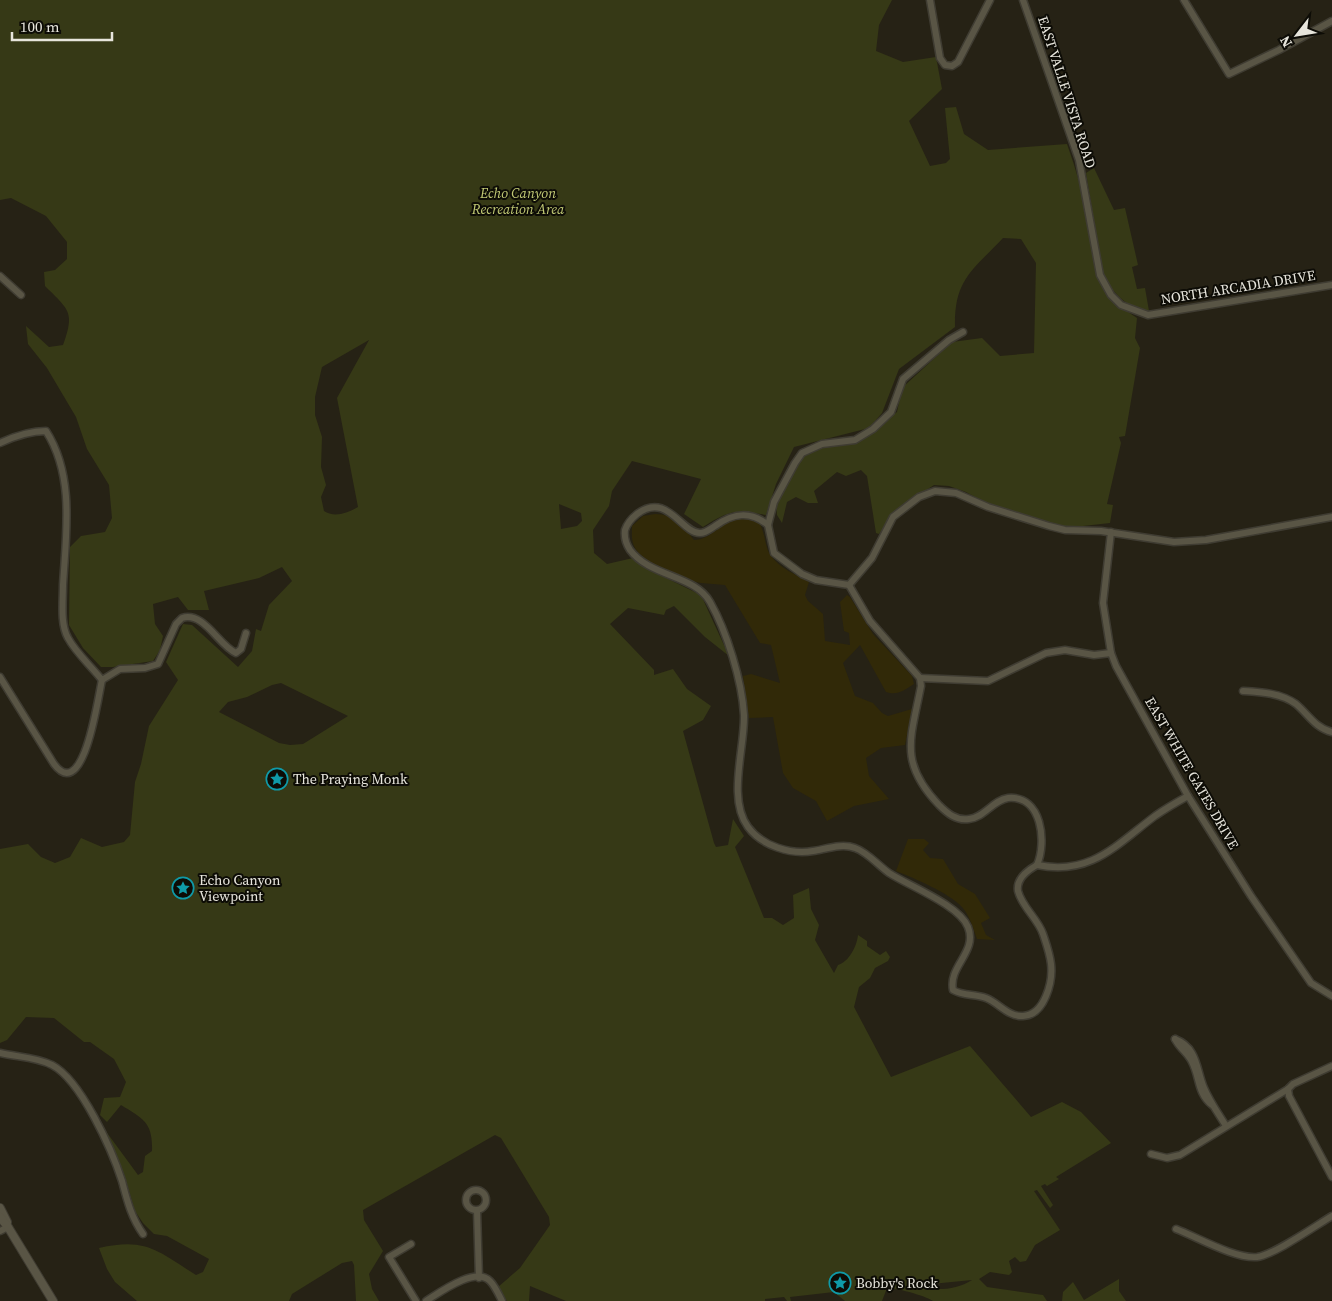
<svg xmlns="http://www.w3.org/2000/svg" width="1332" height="1301" font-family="'Source Serif 4',serif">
<rect width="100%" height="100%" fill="#262215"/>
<!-- green -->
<g fill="#363916" fill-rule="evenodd">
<path d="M0 0H892L879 25 876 51 903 62 936 57 942 89 909 121 930 166 946 163 950 159 945 108 956 107 964 134 988 150 1067 144C1076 169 1083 194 1088 219 1097 268 1091 288 1137 318L1135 338 1140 348 1125 436 1119 437 1121 443 1107 504 1113 505 1110 523 1065 528 984 502 966 492 949 486 934 485 896 510 879 534 876 533 867 476 861 470 846 476 837 472 814 491 818 503H808L796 497 787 502 782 523 777 515 776 503 801 458 819 448 857 443 897 412 902 388 952 342 982 338 1000 356 1034 353 1036 263 1021 239 1003 238C973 270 954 279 955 327L899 369 882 413 869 428 794 447 776 484 766 515C736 509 729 510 703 527L684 514 701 479 632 461 612 491 609 506 593 530 594 553 607 564 633 558 664 577 701 595 729 656 705 637 674 606 666 610 664 615 628 608 610 624 654 670V675L673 669 687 689 711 706 703 720 683 731 714 843 716 847 728 845 733 819 744 836 735 847 764 918H772L783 925 794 918 793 895 809 888 811 909 819 925 815 940 834 973 838 965C849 962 857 946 858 935L867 941V946L880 955 886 951 890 957 888 961 875 968 870 978 859 987 854 1007 891 1077 970 1046 1031 1117 1062 1102 1081 1112 1111 1143 1056 1177 1059 1179 1047 1186 1045 1184 1041 1186 1053 1205 1050 1208 1037 1190 1034 1191 1060 1230 1035 1245 1026 1261 1020 1262 1015 1257 1009 1261 1012 1272 1009 1275 990 1272 979 1279 987 1287 1043 1295 1047 1301H933C929 1297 895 1287 887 1288L882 1301H845L834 1292 790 1297 791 1301H787L784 1297 765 1299V1301H566L530 1286 529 1301H507L498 1287 520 1268 550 1225 549 1217 501 1138 495 1135 363 1210 364 1220 383 1251 369 1274 372 1289 379 1301H356L354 1265 352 1261 342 1263 292 1294 289 1301H137L115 1282 107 1269 99 1248C146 1237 158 1251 196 1275L203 1272 209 1259 167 1236 154 1234 143 1223 135 1211 124 1174 102 1126 138 1175 143 1172 145 1156 152 1151C153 1123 144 1119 121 1105L107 1122 100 1115 104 1098 120 1097 126 1082 114 1059 90 1042H84L54 1018 26 1017 7 1040 0 1043V849L28 844 41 857 55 863 70 857 81 838 102 847 124 842 130 835 135 782 141 764 149 726 178 680 166 662 183 624 192 625 238 667 252 651 256 629 261 631 269 605 292 581 282 567 259 578 204 591 209 610H188L178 597 153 604 155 624 163 636 160 650 153 661 113 667H101L83 648 69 625 70 547 81 536 105 532 112 518 109 485 87 449 76 417 47 368 28 344 26 326 49 347 63 345C75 312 69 310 45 286L44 272 55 270 67 259V242L46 216 11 198 0 200ZM369 340 337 398 358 507C348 513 334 518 324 511L321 497 326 485 321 467 322 437 315 415V397L322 367ZM559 504 581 513 582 521 577 526 561 529ZM281 683 348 716 303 744 290 745 279 743 219 712 228 702 247 697 272 685ZM972 1280C954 1292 931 1290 911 1286Z"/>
<path d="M1094 168 1114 210 1125 208 1138 265 1132 267 1137 289 1145 288 1149 311C1126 308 1113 293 1103 274L1086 173Z"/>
<polygon points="1119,1279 1119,1291 1126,1301 1062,1301 1063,1292 1073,1282 1084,1300"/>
</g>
<!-- sand -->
<g fill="#312908">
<path d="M655 514C674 514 683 526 694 540 711 540 721 522 738 517 768 510 761 542 771 556 780 568 796 575 809 582L805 595 808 601 823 614 825 641 850 645 849 633 844 631 840 602 847 595 850 597 873 634 912 676 914 684C904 690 898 696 886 692L860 645 843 663 855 696 873 703 882 713 888 716 912 709 905 745 881 748 866 758 869 776 889 799 854 806 827 821 816 801 793 788 783 773 773 717 749 718 743 676 751 674 780 683 771 645 760 643 725 585C717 584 709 584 701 583 685 580 640 562 634 546 631 539 632 533 632 526L643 516Z"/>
<path d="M908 839H924L929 843 923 850 930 858 943 859 958 884 975 894 990 918 981 923 986 935 995 940 977 939C973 928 970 916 962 907 949 893 914 878 896 871Z"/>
</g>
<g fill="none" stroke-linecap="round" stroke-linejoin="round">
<!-- minor casing -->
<g stroke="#3f3c32" stroke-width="9">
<g id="minor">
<polyline points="930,0 940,58 945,65 952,66 958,62 990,0"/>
<polyline points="1023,0 1079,160 1100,275 1111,295 1121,305 1148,315 1332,285"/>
<polyline points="1184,0 1229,74 1279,50 1332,21"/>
<polyline points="0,276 21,295"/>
<polyline points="963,332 949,340 903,379 891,412 873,429 855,440 822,444 802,453 795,463 774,502 768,525 774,553 802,574 816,580 849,585 872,558 893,517 919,497 935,491 956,493 988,507 1049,526 1065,530 1101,531 1174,542 1206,540 1332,517"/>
<path d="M0 443C15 436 29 431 46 431 75 476 66 534 63 585 63 601 60 624 68 638 76 653 92 667 102 680L120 669 145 668 158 664 176 624 182 618C204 611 219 646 236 653L241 649 246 633"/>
<path d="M768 525C750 510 733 513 715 526 710 529 706 533 700 533 681 533 667 491 637 514 632 518 627 524 625 530 624 538 626 544 630 550 650 577 695 575 710 602 727 632 742 681 744 715 745 747 727 799 748 827 762 846 791 855 813 851 826 849 842 843 855 848 867 852 878 865 889 873 909 886 959 905 968 927 978 952 948 966 953 990 963 996 975 994 986 998 999 1003 1008 1017 1023 1016 1045 1015 1053 981 1051 964 1050 954 1046 943 1043 934 1038 919 1022 907 1018 891 1016 879 1028 870 1037 865"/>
<polyline points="1111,532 1103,603 1111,653 1116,666 1188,796 1251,896 1311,983 1332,996"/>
<path d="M849 585 870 621 920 678 921 686C911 738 898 762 939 805 947 813 956 821 969 819 984 818 993 800 1008 798 1042 795 1047 842 1037 865"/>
<path d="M0 677 54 764C84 804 98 697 102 680"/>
<polyline points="920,678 988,681 1046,653 1065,650 1094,655 1111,653"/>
<path d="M1243 691C1261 692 1281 693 1296 704 1308 714 1315 728 1332 732"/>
<path d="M1037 865C1091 876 1116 845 1155 816 1165 809 1177 802 1188 796"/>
<path d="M1175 1039C1198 1048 1196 1069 1204 1088 1210 1102 1218 1113 1226 1126"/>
<path d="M1175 1039C1179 1048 1188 1053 1192 1062 1200 1077 1197 1093 1212 1105"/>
<path d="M0 1053C17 1057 36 1057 52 1065 81 1080 112 1150 122 1181 127 1200 131 1217 143 1234"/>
<polyline points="1288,1089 1289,1096 1332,1177"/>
<polyline points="1151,1154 1167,1158 1180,1155 1288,1089 1293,1084 1332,1066"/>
<circle cx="476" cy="1200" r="10"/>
<polyline points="477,1211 479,1278"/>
<path d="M1176 1229C1197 1237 1235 1259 1257 1257 1274 1255 1315 1226 1332 1216"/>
<polyline points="0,1231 8,1227"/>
<polyline points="411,1244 389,1257 416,1301"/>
<path d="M426 1301C439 1293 475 1266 490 1281 495 1286 499 1295 502 1301"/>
</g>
</g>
<!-- tertiary casing -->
<g stroke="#3f3c32" stroke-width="10">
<g id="tertiary">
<polyline points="0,1208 7,1222"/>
<polyline points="0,1217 8,1227 53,1301"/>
</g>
</g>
<!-- minor -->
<use href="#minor" stroke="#595545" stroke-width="6"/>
<!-- tertiary -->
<use href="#tertiary" stroke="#595545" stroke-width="8"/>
</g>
<!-- icons -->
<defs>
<g id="sight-ring" transform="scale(1.125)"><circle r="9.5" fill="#0d0c06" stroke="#0f9aa8" stroke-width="1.5"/><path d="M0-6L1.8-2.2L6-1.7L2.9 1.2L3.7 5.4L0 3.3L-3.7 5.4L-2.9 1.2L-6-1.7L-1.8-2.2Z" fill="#0f9aa8"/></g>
</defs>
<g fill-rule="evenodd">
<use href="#sight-ring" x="277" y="779"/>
<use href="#sight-ring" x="183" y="888"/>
<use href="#sight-ring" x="840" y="1283"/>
</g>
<g text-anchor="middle" stroke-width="4" stroke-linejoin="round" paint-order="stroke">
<!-- street labels -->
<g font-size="14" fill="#e7e5dc" stroke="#0d0c06">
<text transform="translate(1067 92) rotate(72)" y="5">EAST VALLE VISTA ROAD</text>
<text transform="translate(1238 287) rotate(-9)" y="5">NORTH ARCADIA DRIVE</text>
<text transform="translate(1192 773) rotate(60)" y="5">EAST WHITE GATES DRIVE</text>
</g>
<!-- park labels -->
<g font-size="14" font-style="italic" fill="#c2ca75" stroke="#0d0c06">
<text x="518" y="198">Echo Canyon<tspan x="518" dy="16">Recreation Area</tspan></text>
</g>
<!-- poi labels -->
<g font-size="14" fill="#e7e5dc" stroke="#0d0c06" text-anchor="start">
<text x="293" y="784">The Praying Monk</text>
<text x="199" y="885">Echo Canyon<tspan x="199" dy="16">Viewpoint</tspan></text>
<text x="856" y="1288">Bobby's Rock</text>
</g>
</g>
<!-- north arrow -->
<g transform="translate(1297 35) rotate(239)" stroke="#0d0c06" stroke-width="4" paint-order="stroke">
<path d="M0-4L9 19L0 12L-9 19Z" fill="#e7e5dc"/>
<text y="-8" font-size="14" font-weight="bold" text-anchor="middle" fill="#e7e5dc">N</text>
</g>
<!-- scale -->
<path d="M12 32v8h100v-8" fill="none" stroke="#e7e5dc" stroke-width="2.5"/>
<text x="20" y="32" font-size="15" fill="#e7e5dc" stroke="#0d0c06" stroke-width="4" paint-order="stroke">100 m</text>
</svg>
